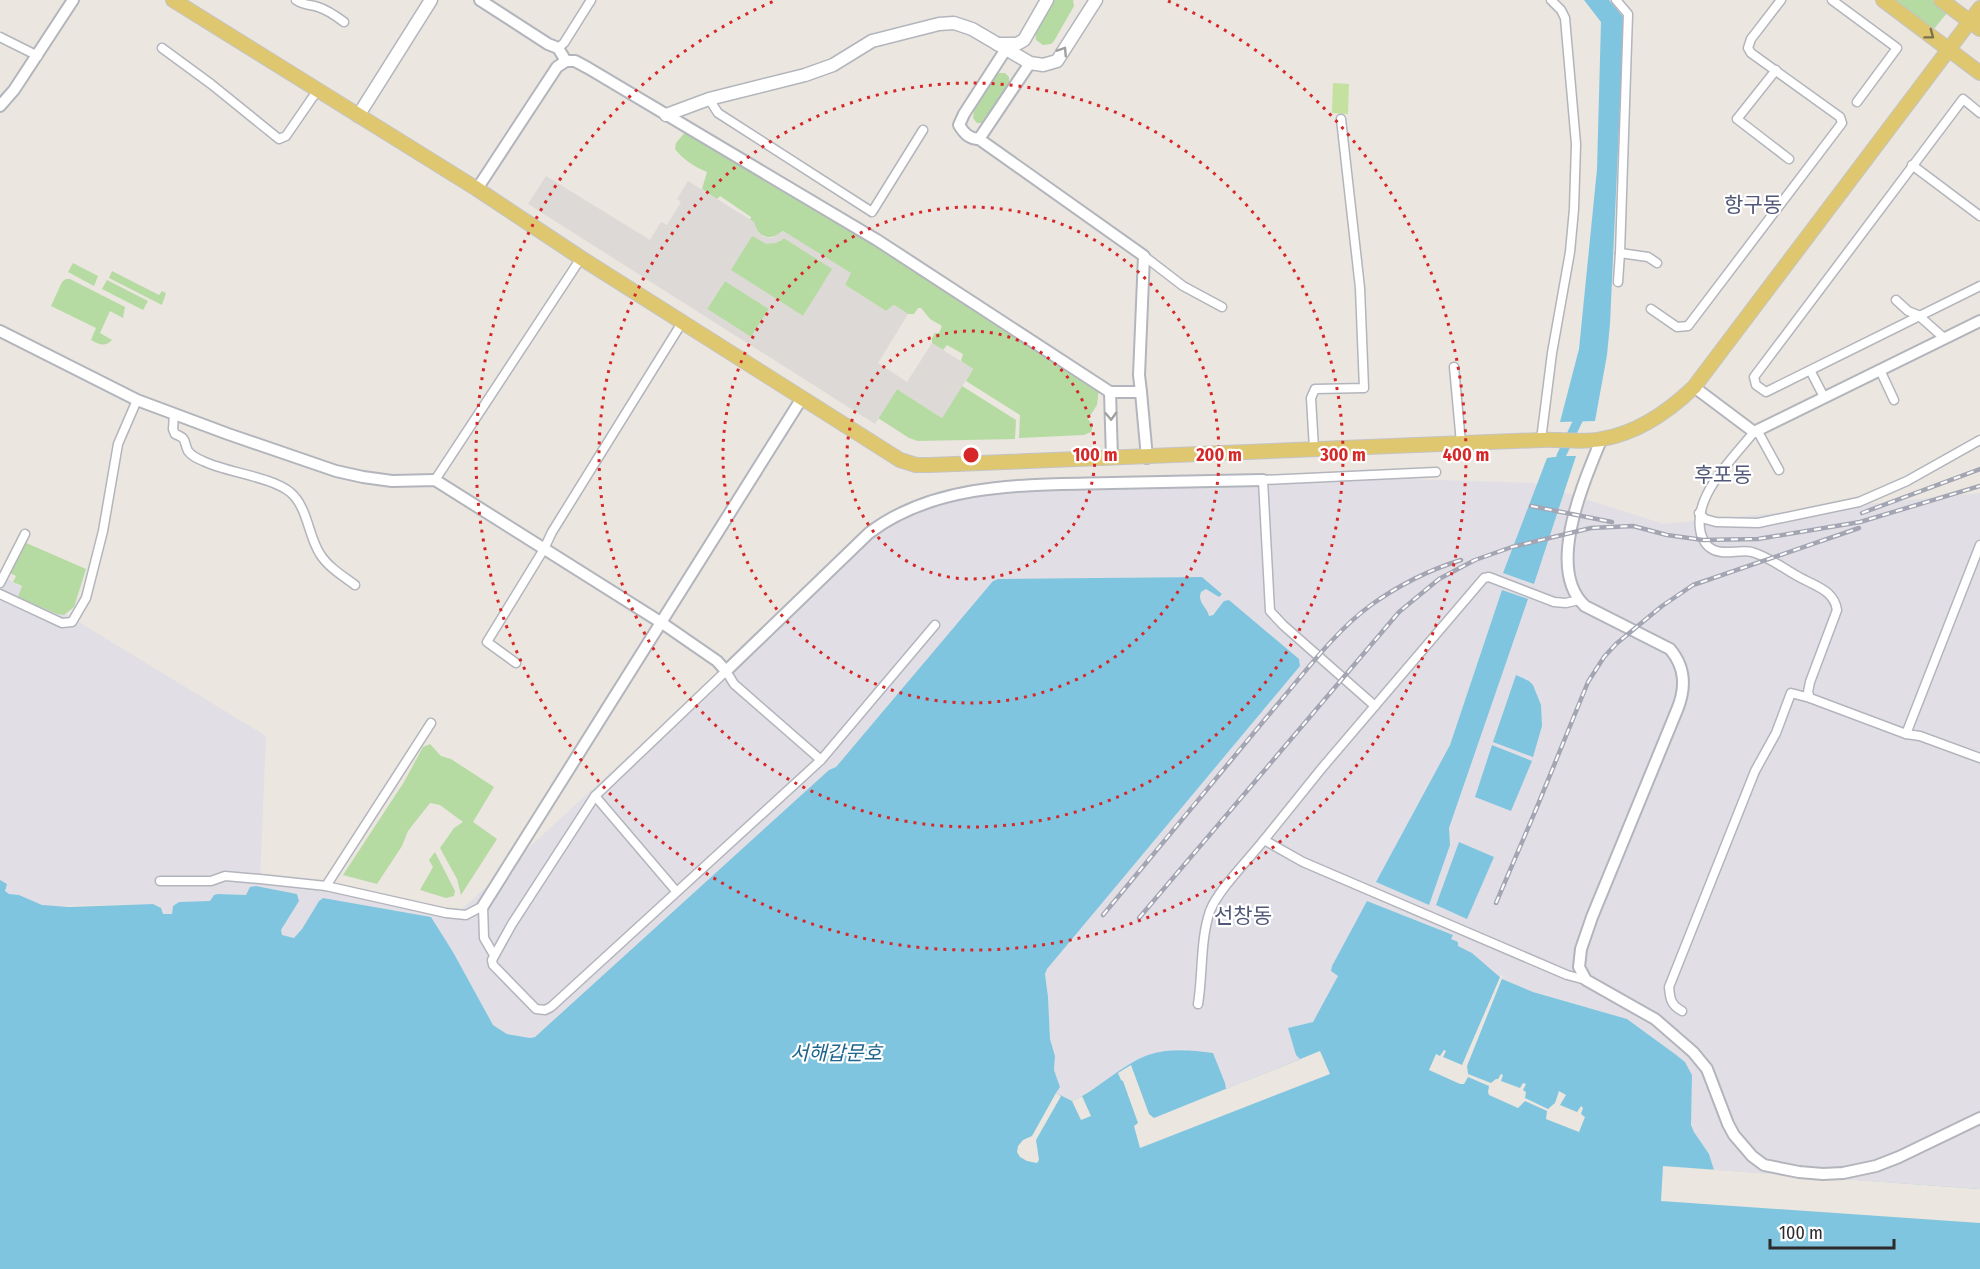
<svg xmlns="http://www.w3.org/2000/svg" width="1980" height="1269" font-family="'Fira Sans Condensed','Noto Sans KR',sans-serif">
<rect width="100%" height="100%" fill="#ebe6df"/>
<!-- industrial -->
<polygon fill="#e1dfe5" points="1254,474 1534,483 1664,524 1980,493 1980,1189 1714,1170 1709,1154 1694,1132 1691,1125 1692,1075 1685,1062 1675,1054 1627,1019 1533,992 1502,979 1472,953 1458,946 1451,939 1452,935 1368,901 1332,966 1338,976 1316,1018 1309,1024 1288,1028 1301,1059 1225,1089 1185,1049 1164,1052 1147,1056 1072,1101 1056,1093 1058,1081 1054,1070 1055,1056 1050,1039 1048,997 1045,974 1047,969 1300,666 1299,659 1229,600 1209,616 1201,602 1201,592 1206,589 1222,593 1202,577 998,579 993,581 836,767 829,770 786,809 535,1037 530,1038 507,1034 493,1025 453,952 431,917 323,898 319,901 302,929 294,938 286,937 282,935 281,930 299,901 298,894 256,886 246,895 218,894 210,901 173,906 172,914 168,915 163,914 153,904 62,906 0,1028 0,574 266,736 260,882 461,910 890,515 961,491"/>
<!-- green -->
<g fill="#b5dba3">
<polygon points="1054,0 1073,0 1074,6 1054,41 1051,44 1043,45 1036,40 1035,32"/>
<polygon points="1894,0 1932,0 1947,13 1933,30"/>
<polygon points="999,73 1005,73 1009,77 1009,86 985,123 977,123 973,118 974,111 995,76"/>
<path d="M686 131 874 243 1099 387 1097 405 1088 419 1093 426 1091 432 1084 435 1019 438 1020 415 966 381 973 369 961 361 963 354 947 345 943 350 932 343V338L935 333H939L942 326 930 319 921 308H918L914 314H908L894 305 886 311 845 285 850 273 783 231C771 241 758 239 754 222L750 220 751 217 720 196 717 199 702 189 707 172C693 166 684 160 675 149L676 143Z"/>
<polygon points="752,236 780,241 784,238 833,269 803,316 730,270"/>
<polygon points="73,263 98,276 94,286 68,272"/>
<polygon points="112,271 159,295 162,291 166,293 162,305 109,278"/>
<path d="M66 279H70L125 307 123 318 110 311 100 333 112 340C106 347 99 345 91 340L96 328 51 306 62 282Z"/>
<polygon points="107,280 148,301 143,310 102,289"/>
<polygon points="725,281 769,309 751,337 707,309"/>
<polygon points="962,386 1016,420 1015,439 918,441 909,438 878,418 897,389 942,418"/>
<polygon points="24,542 86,569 74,607 64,615 57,614 18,597 22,586 13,582 16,576 10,573"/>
<polygon points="430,744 441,756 451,759 494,787 473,822 497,839 461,895 457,879 440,848 454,828 463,822 440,805 430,803 408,831 402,846 377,884 343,875 404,782 423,747"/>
<polygon points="435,852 455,891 454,896 446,898 420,890 433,867 429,860"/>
</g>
<!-- pitch -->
<polygon fill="#c4e1a0" points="1333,83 1349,84 1348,114 1332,113"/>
<!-- plaza -->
<path fill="#dcd9d6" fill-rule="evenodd" d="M546 176 650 240 661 222 667 225 681 202 677 199 688 181 754 222 757 231 763 237 772 238 783 231 851 273 845 285 886 311 894 305 908 314 878 363 907 382 932 343 973 369 942 418 897 389 875 424 528 204ZM752 236 766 244 776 243 784 238 832 269 803 316 731 270ZM725 281 769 309 751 337 707 309Z"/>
<!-- water -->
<g fill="#80c5e0">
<polygon points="1584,0 1609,0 1624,18 1610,324 1607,355 1595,421 1560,422 1579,349 1597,169 1601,22"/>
<polygon points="1561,456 1576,456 1534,584 1503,573 1547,458"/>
<path d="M1202 577 1222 594 1219 597 1206 589 1201 592C1197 603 1208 608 1209 616L1213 615 1224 601 1229 600 1299 659 1300 666 1047 969 1045 974 1048 997 1050 1039 1055 1056 1054 1070 1060 1087 1056 1093 1072 1101C1099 1089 1121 1065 1148 1055 1169 1048 1191 1050 1213 1053L1225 1083 1226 1089 1300 1059 1296 1055 1288 1028 1313 1022 1338 976 1331 971 1332 966 1367 901 1453 935 1451 939 1458 942V946L1472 953 1502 979 1533 992 1627 1019 1675 1054 1685 1062 1692 1075 1691 1125 1694 1132 1709 1154 1714 1170 1980 1189V1269H0V880L7 884 5 891 9 894 19 895 42 905 69 907 153 904 161 908 163 914H172L173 906 179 902 210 901 214 895 218 894 246 895 250 887 256 886 297 894 299 901 281 930 282 935 294 938 302 929 319 901 323 898 431 917 453 952 493 1025 507 1034 530 1038 535 1037 829 770 836 767 993 581 998 579Z"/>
<polygon points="1502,590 1528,599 1449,828 1450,845 1429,905 1376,882 1450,745"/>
<polygon points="1516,675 1529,681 1533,685 1541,705 1542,726 1533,757 1493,742"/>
<polygon points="1492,745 1532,761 1511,811 1475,797"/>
<polygon points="1459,842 1494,857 1467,919 1436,905"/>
</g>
<!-- pier -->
<g fill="#ebe6df">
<polygon points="1501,975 1503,976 1467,1066 1468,1074 1491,1083 1496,1079 1498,1079 1501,1074 1503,1075 1501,1081 1520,1088 1523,1083 1526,1084 1523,1090 1526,1092 1525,1098 1548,1109 1555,1103 1559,1091 1566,1095 1560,1105 1577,1112 1581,1106 1583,1108 1581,1114 1585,1117 1579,1132 1546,1119 1547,1111 1525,1101 1518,1108 1489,1095 1488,1092 1489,1086 1468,1077 1464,1084 1460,1084 1429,1070 1436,1054 1440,1056 1444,1050 1446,1051 1443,1057 1462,1065"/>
<polygon points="1320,1051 1330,1074 1140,1148 1134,1126 1138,1123 1123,1081 1121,1080 1118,1073 1131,1065 1149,1114 1154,1118"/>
<polygon points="1056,1093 1061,1096 1036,1140 1039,1160 1037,1163 1027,1161 1020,1157 1017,1152 1018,1146 1023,1140 1032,1136"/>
<polygon points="1082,1096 1091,1116 1081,1120 1072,1101"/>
<polygon points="1663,1166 1980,1189 1980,1223 1661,1201"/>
</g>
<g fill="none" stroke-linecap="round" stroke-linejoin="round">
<!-- canal -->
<polyline stroke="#80c5e0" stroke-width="9" points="1561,456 1582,412"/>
<!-- minor casing -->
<g stroke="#b3b5bd" stroke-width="11">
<g id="minor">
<path d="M296 0C305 6 309 4 318 7 328 10 336 16 344 22"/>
<polyline points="1616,0 1628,14 1620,253 1618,282"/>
<polyline points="1832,0 1897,48 1857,102"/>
<polyline points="0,37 38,56"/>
<polyline points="162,48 211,84 279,139 286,136 317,91"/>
<polyline points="558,48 564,43 591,0"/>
<polyline points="1776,70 1737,119 1789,159"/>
<polyline points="709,99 718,113 872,212 923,130"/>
<polyline points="1980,113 1963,99 1754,377 1756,385 1766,392 1980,286"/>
<polyline points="1912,165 1980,216"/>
<polyline points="1620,253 1648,257 1657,263"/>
<polyline points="1144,256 1183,286 1222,307"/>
<polyline points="1896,300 1908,311 1918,315 1944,338"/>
<polyline points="1651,309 1677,327 1688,326 1842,123 1840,117 1751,53 1748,48 1751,39 1781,0"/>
<polyline points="1454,367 1461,443"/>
<polyline points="1880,370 1894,400"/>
<polyline points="1811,372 1824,397"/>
<path d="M174 414 173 429 175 434C188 439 183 441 188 451 191 455 198 459 203 461 228 473 269 476 290 492 308 507 308 536 320 554 328 567 343 576 355 585"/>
<polyline points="1757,430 1779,470"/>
<path d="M1754 432C1733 458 1691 498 1701 534 1703 540 1706 546 1712 549 1723 556 1740 549 1752 552 1772 558 1788 572 1805 580 1820 588 1834 592 1837 610L1810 682 1808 692 1810 698 1906 734 1920 736 1980 758"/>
<polyline points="1541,440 1552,353 1570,252 1574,209 1576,144 1565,18 1561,10 1551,0"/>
<polyline points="1314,449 1311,398 1315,389 1364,388 1360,288 1341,119"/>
<polyline points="435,480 581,258"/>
<polyline points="1699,513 1705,519 1716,522 1758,523 1859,502 1907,481 1980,440"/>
<polyline points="0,583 25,534"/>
<polyline points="0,594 62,623 72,622 86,598 103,531 118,444 137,400"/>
<polyline points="516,663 487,642 544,549 552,532 683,321"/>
<polyline points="1375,706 1283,625 1270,611 1263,480 1436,472"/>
<polyline points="1906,734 1980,545"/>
<polyline points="821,760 734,684 726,671 595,796 512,924 492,960 493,965 536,1009 545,1010 551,1007 821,760 935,625"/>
<polyline points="595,796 676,891"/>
<polyline points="1264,840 1322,768 1484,578 1489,577 1554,602 1566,603 1579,600"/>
<polyline points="160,881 211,881 225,876 260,879 326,886 446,913 466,915 483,906 484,938 494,955"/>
<polyline points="326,886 431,723"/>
<path d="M1198 1004C1203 974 1200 940 1210 911 1218 890 1249 859 1264 840L1303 862 1567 975 1586 980"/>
<path d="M1682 1011C1671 1005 1670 999 1669 987L1755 771 1776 733 1791 693 1810 698"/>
</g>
</g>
<!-- tertiary casing -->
<g stroke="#b3b5bd" stroke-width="14">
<g id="tertiary">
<polyline points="480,0 548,44 558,48 566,61 575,61 588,68 877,240 1110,392"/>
<path d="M1006 49 964 114 959 125C964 133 969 139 979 139L1144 256 1139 375 1141 392"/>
<polyline points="0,106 14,90 73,0"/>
<polyline points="979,139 1030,63"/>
<polyline points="477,189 557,67 566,61"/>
<path d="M0 331 137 400 228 434 336 471 363 477 392 481 435 480 662 623 717 661 726 671 869 533C937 481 1031 485 1112 483 1162 482 1212 481 1263 480"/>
<polyline points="1694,387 1754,432 1980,321"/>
<path d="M1601 440C1584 482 1545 569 1585 606L1670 649C1686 668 1686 688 1677 710L1592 917 1581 949 1579 967 1586 980 1655 1019 1693 1052 1707 1069 1728 1124 1734 1135 1752 1156 1764 1165 1799 1172 1823 1174 1843 1173 1876 1166 1899 1157 1980 1118"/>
<polyline points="1112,458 1110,392 1141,392 1147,458"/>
<polyline points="483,906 802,398"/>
</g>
</g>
<!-- secondary casing -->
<g stroke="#b3b5bd" stroke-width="15">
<g id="secondary">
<polyline points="997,44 1017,44 1024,40 1047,0"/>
<polyline points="666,115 709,99 805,75 833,65 872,41 939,24 954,23 972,29 1030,63 1043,65 1057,61 1096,0"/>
<polyline points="358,116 431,0"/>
</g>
</g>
<!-- primary casing -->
<g stroke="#c4c4c4" stroke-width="16">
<g id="primary">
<path d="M173 0 477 189 581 258 900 460 916 465H930L1541 440C1561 439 1582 443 1602 439 1638 433 1668 412 1694 387L1980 8"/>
<polyline points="1883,0 1980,73"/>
<polyline points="1941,0 1980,29"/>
</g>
</g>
<!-- minor -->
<use href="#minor" stroke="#fff" stroke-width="8"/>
<!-- tertiary -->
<use href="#tertiary" stroke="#fff" stroke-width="10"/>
<!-- secondary -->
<use href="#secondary" stroke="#fff" stroke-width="12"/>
<!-- primary -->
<use href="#primary" stroke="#dfc770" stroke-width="14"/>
<!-- rail casing -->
<g stroke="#a3a5b3" stroke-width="4.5">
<g id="rail">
<polyline points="1531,506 1612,522"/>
<polyline points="1862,513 1980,469"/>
<polyline points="1496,903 1537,807 1588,682 1604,657 1616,644 1662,606 1693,585 1859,528"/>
<path d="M1103 915C1159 847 1215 779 1272 711 1302 676 1334 632 1371 605 1399 585 1429 570 1461 560"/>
<polyline points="1139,918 1399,612 1439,579 1475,560 1512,547 1591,528 1633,526 1667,535 1703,540 1758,539 1860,522 1980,486"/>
</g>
</g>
<!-- rail -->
<use href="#rail" stroke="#fff" stroke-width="2" stroke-dasharray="7" stroke-linecap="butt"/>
</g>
<!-- one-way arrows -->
<defs><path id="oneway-chevron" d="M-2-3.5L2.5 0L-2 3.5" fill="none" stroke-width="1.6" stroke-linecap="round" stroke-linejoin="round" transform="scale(1.5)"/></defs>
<use stroke="#7c714a" href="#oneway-chevron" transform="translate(1930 35) rotate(37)"/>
<g stroke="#a0a0a0">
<use href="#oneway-chevron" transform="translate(1063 51) rotate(-57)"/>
<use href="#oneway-chevron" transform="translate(1111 416) rotate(88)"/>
</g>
<!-- distance rings -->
<g fill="none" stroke="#d62828" stroke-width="3" stroke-dasharray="3 6">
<circle cx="971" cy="455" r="124"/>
<circle cx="971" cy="455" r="248"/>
<circle cx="971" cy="455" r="372"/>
<path d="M1168 1A495 495 0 1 1 774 1"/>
</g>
<g text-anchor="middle" stroke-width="4.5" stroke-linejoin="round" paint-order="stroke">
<!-- water labels -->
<g font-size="20" font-style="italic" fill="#1f658c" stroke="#fff">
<text x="836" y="1060">서해갑문호</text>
</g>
<!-- quarter labels -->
<g font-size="21" fill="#515776" stroke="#fff">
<text x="1753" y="212">항구동</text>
<text x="1723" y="482">후포동</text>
<text x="1243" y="923">선창동</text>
</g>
</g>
<circle cx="971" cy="455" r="9" fill="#d62828" stroke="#fff" stroke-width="3"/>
<g font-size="18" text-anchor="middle" font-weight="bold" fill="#d62828" stroke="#fff" stroke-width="4.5" stroke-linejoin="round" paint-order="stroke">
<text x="1095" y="461">100 m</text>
<text x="1219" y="461">200 m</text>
<text x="1343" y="461">300 m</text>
<text x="1466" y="461">400 m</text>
</g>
<!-- scale -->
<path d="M1770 1239v9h124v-9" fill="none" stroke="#2b2b2b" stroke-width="3"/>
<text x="1779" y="1239" font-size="18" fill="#2b2b2b" stroke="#ffffff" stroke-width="4.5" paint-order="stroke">100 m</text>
</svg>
